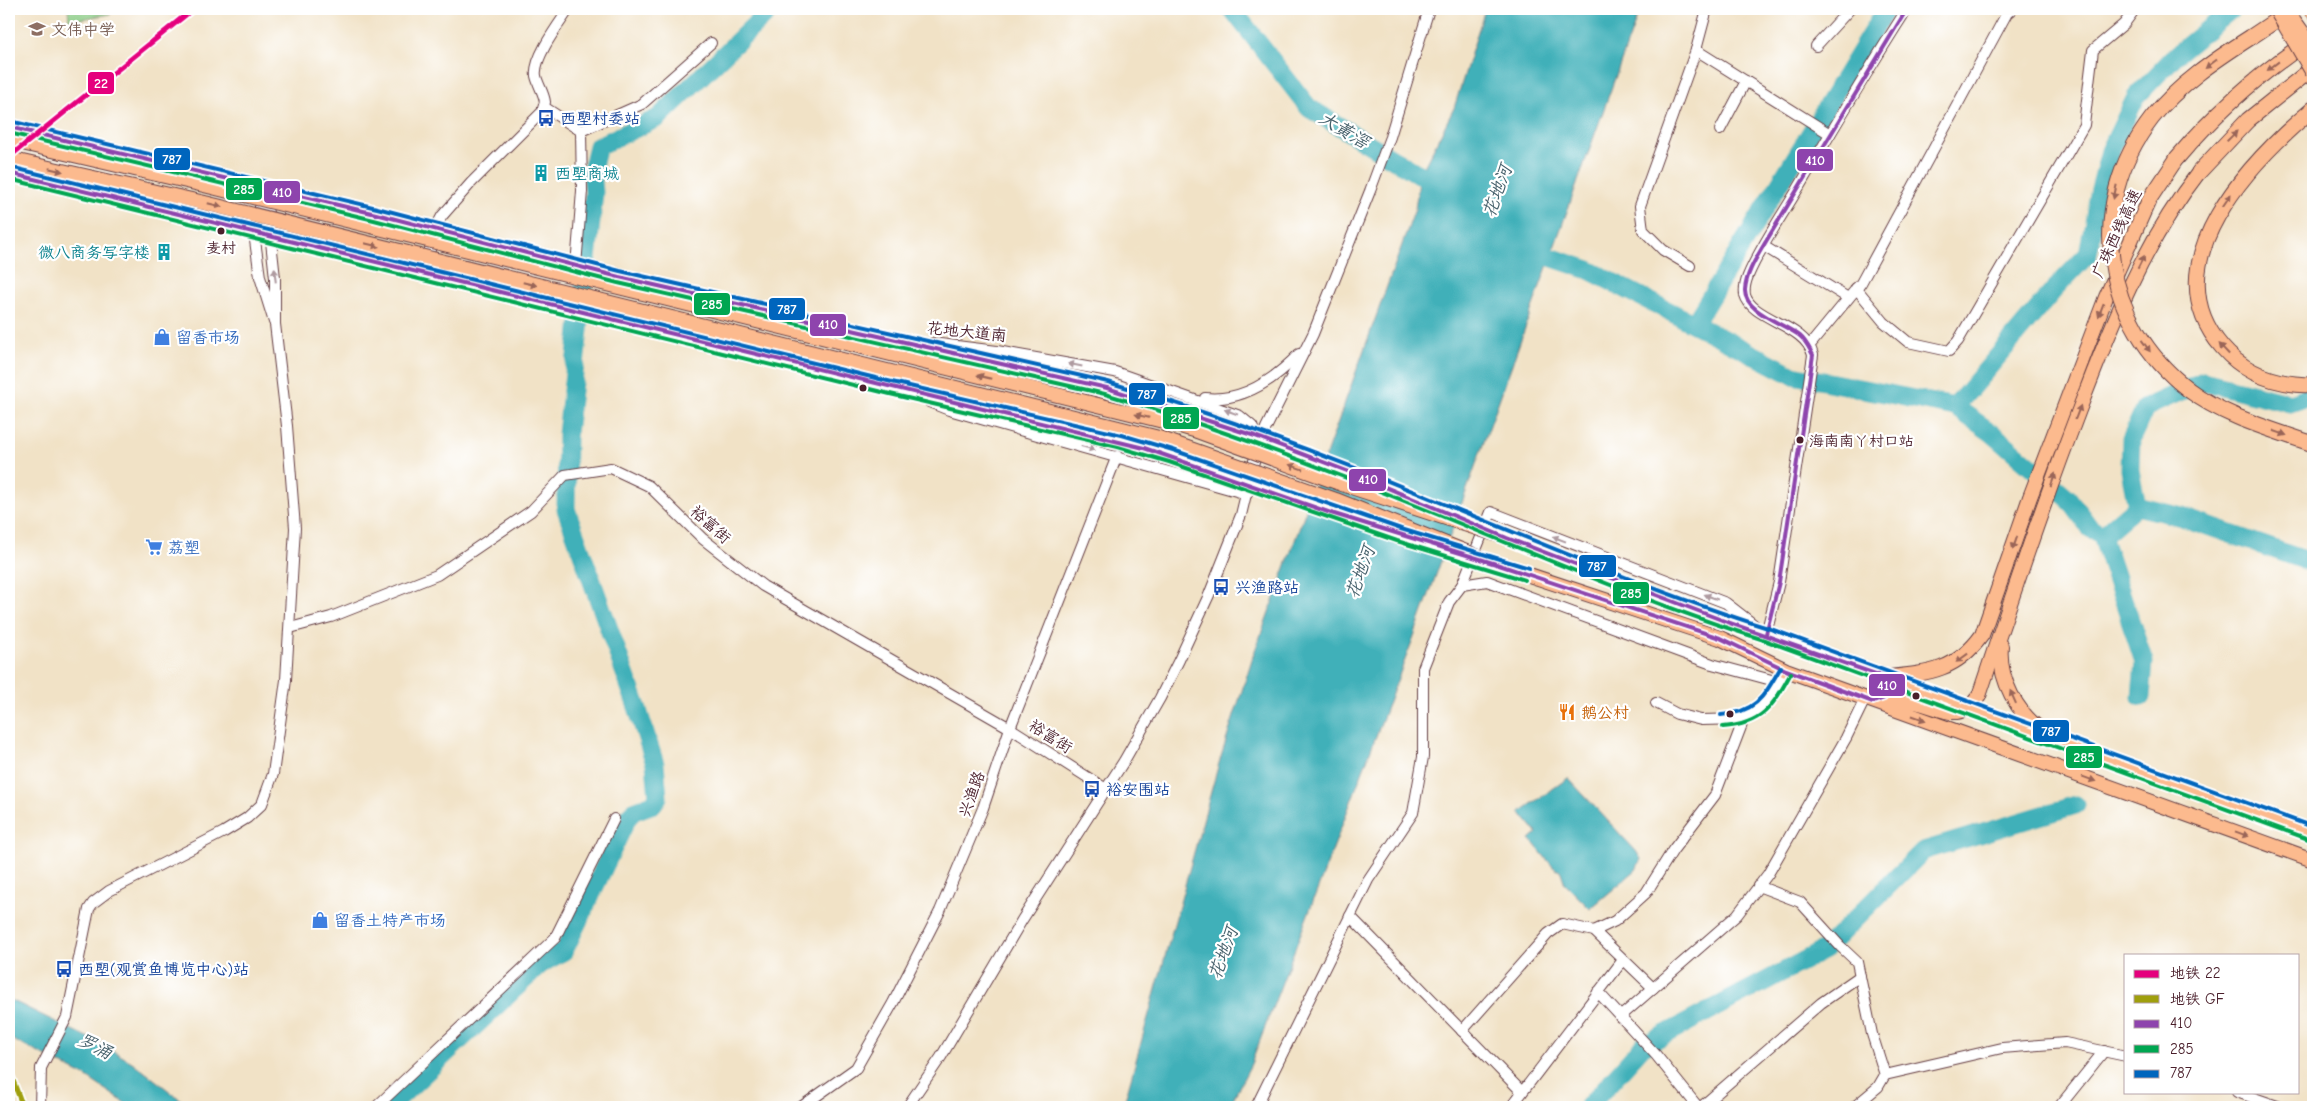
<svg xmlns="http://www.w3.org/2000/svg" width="2322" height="1116" font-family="'Comic Neue','LXGW WenKai TC',sans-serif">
<rect width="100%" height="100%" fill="#fff"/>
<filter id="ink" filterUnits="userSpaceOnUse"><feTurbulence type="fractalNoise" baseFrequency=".02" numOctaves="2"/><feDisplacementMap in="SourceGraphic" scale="10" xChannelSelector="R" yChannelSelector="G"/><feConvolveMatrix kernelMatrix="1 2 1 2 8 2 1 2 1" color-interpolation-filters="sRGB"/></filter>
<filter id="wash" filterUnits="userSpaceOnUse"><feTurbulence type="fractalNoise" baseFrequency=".0096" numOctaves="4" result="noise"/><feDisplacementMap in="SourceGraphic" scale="20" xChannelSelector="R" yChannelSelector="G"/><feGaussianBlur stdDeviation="1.12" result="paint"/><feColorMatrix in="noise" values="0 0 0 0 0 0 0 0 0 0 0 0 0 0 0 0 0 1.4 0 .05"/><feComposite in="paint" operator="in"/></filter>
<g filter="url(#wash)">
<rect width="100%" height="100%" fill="#f1e2c6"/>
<!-- green -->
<polygon fill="#88ca82" stroke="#697456" points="68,9 110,9 111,14 69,21"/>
<!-- water -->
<g fill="#40b0b9" stroke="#456872">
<polygon points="1485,9 1640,9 1413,639 1251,1064 1229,1107 1123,1107 1219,763 1253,656 1415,209 1420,175 1454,108"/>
<polygon points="1568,778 1636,851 1641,859 1636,870 1590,909 1565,884 1561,872 1553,867 1530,839 1537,833 1520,812"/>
<polygon points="9,999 97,1042 132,1062 190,1107 131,1107 85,1076 9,1038"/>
</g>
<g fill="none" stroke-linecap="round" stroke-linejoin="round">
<!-- river -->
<g stroke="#40b0b9" stroke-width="19">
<polyline points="1232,9 1309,108 1420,175 1444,183"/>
<polyline points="1526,249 1589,270 1793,375 1955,407 1992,433 2068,498 2090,528 2102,536 2144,662 2141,697"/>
<polyline points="587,259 594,193 592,170 598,146 658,118 771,9"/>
<polyline points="1694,324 1886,9"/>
<polyline points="1955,407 2053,291 2088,254 2100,189 2110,151 2136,97 2175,56 2232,9"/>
<polyline points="2137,506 2182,517 2313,563"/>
<polyline points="2102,536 2137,506 2130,470 2131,439 2145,408 2203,381 2290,403 2313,395"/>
<polyline points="389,1107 541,964 564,951 628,817 634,811 653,804 658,797 655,764 637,707 566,509 567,434 585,278"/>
<polyline points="1588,1107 1643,1046 1824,950 1923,851 2076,805"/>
</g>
</g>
</g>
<g filter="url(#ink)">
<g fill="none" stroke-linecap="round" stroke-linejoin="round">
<!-- minor casing -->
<g stroke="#633c42" stroke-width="12">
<g id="minor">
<polyline points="1816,46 1850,9"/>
<polyline points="1696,50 1830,134"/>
<polyline points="544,107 581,131 582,191 576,266"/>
<polyline points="1720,130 1746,81"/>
<polyline points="581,131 642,104 711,43"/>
<polyline points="263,195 254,233 260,277 274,322"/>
<polyline points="1765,247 1848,298"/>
<polyline points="1690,266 1663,250 1643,230 1640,206 1696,50 1707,9"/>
<path d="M424 274 435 229 442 216 471 183 542 112 545 102C544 93 538 85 536 76 533 58 559 24 569 9"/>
<polyline points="1856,288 1884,322 1908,342 1949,351 1958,341 2084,125 2093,50 2124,24 2135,9"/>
<polyline points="932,343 997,351 1115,372 1240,416 1252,426 1258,441"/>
<polyline points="1810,345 1861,283 2007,13 2012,9"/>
<path d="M1205 398C1242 402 1275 379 1299 354"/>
<polyline points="929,402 949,410 1247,494"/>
<path d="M1462 585 1491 512 1726 603 1766 634 1779 582 1813 355C1805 324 1752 320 1745 295 1744 289 1746 281 1748 276 1759 249 1783 214 1799 187 1834 127 1869 68 1907 9"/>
<polyline points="290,628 331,617 437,575 531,511 565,475 611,468 649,486 703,539 763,586 1010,728 1106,789"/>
<polyline points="1656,703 1677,714 1701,720 1744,719 1763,708 1781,678"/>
<polyline points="1758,886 1800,902 1840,946 1857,962 1872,1034 1885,1075 1878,1087 1854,1107"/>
<polyline points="1350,916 1522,1092"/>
<polyline points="1594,931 1615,921 1646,893 1673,850 1715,795 1744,719"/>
<polyline points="1598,992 1656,1055 1698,1107"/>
<polyline points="1620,1017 1737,915 1768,874 1846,738 1865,699"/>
<polyline points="1462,1031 1548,934 1562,924 1594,931 1653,988"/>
<polyline points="1885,1075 2002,1048 2065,1043 2126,1056"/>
<polyline points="2237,1092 2280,1107"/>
<polyline points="40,1107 41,1068 67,1017 89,909 93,903 109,891 224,832 247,818 262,804 273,774 286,680 295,528 287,426 275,324 275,278 266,196"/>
<polyline points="376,1107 555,938 614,819"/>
<polyline points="801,1107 856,1068 893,1003 940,911 983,808 1010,728 1117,456"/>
<polyline points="907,1107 941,1057 1022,920 1124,761 1160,698 1179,660 1209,595 1241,515 1255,457 1266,428 1313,334 1370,191 1390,137 1429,9"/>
<polyline points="1256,1107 1368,880 1413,813 1423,757 1423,668 1449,602 1462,585 1487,581 1712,664 1779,682"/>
<polyline points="1511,1107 1623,960"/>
<polyline points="1701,1107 1821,1003 1860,976"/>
<polyline points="2059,1107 2104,1051"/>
</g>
</g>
<!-- major casing -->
<g stroke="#633c42" stroke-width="16">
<g id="major">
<polyline points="9,127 376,214 619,277 1107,388"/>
<polyline points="9,173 891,388 1092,434"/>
<polyline points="1507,538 1727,622 1766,634 2313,834"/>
<polyline points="1496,564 1720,638 1786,670 2313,860"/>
<path d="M2001 646C1998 679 2017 714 2044 732"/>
<path d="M1889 677C1931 673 1957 670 1982 635L2030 497 2106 297 2149 200 2177 158"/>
<path d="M1887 702C1896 702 1906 701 1915 702 1942 707 1958 725 1979 696 2011 600 2043 504 2079 410 2111 326 2143 244 2199 172"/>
</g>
</g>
<!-- highway casing -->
<g stroke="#633c42" stroke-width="17">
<g id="highway">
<polyline points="2312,9 2313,11"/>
<polyline points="2251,37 2293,9"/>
<path d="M2313 109C2252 160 2150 264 2222 347 2245 374 2278 385 2313 385"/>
<path d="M2177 158C2216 112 2260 73 2310 40"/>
<polyline points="2199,172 2248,120 2313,68"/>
</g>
</g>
<!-- minor -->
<use href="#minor" stroke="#fff" stroke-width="10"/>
<!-- major -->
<use href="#major" stroke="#fcba8e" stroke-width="14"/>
<!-- highway -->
<use href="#highway" stroke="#fcba8e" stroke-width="15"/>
<!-- major-bridge casing -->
<g stroke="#633c42" stroke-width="16" stroke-linecap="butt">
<g id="major-bridge">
<polyline points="9,140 208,186 1163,421 1194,430 1342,484 1507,538"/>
<polyline points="9,159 205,203 1159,438 1336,500 1496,564"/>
<polyline points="1107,388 1226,425 1409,498"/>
<polyline points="1092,434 1171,456 1409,538"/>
</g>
</g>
<!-- highway-bridge casing -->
<g stroke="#633c42" stroke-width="17" stroke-linecap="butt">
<g id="highway-bridge">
<polyline points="2276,9 2313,72"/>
<polyline points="2293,20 2313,48"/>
<path d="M2251 37C2215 60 2178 85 2152 118 2084 206 2102 323 2189 390 2225 417 2271 429 2313 444"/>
</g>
</g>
<!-- major-bridge -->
<use href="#major-bridge" stroke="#fcba8e" stroke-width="14"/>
<!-- highway-bridge -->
<use href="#highway-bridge" stroke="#fcba8e" stroke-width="15"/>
<!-- bus-1 casing -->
<g stroke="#fff" stroke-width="8">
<g id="bus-1">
<polyline points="9,127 376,214 619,277 1107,388 1255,436 1347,471 1507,538 1727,622 1884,677 1889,692 1884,698 1873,702 1786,670 1720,638 1496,564 1331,513 1144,448 9,173"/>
<path d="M1766 634 1779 582 1813 355C1809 348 1806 341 1800 336 1785 324 1744 312 1745 290 1746 273 1757 257 1765 243L1907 9"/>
</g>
</g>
<!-- bus-2 casing -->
<g stroke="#fff" stroke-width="8">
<g id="bus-2">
<path d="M9 133 374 220 618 283 1105 394C1216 427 1322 467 1429 511 1539 556 1650 604 1764 640L2311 840"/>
<polyline points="9,179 890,394 1118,447 1169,462 1397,541 1525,580"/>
<path d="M1723 727C1763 724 1773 706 1791 673"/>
</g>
</g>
<!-- bus-3 casing -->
<g stroke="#fff" stroke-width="8">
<g id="bus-3">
<path d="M10 121 377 208 620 271 1108 382C1219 415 1326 455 1432 499 1543 544 1654 592 1768 628L2313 827"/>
<polyline points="10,167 892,382 1122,435 1173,450 1401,529 1529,568"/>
<path d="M1721 715C1757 712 1764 696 1781 667"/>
</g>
</g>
<!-- bus-1 -->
<use href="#bus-1" stroke="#8e44ad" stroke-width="4"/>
<!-- bus-2 -->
<use href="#bus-2" stroke="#00a651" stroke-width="4"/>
<!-- bus-3 -->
<use href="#bus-3" stroke="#0065bd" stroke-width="4"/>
<!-- metro-1 casing -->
<g stroke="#fff" stroke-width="9">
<polyline id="metro-1" points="9,157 193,9"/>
</g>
<!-- metro-2 casing -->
<g stroke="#fff" stroke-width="9">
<polyline id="metro-2" points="9,1070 23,1107"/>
</g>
<!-- metro-1 -->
<use href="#metro-1" stroke="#e5007d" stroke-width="5"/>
<!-- metro-2 -->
<use href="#metro-2" stroke="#9f9f0d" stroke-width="5"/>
</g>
<!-- one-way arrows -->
<defs><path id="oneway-solid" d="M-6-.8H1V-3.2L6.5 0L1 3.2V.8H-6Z" transform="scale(1.25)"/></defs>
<g fill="#9a6558">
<use href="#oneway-solid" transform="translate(2211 64) rotate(143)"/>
<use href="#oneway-solid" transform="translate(2273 66) rotate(142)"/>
<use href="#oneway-solid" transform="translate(2232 136) rotate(-45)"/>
<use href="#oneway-solid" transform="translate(56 170) rotate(13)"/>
<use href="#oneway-solid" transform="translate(2115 192) rotate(103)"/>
<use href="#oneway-solid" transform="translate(2227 200) rotate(-56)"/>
<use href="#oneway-solid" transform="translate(215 205) rotate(14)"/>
<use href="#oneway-solid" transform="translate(372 245) rotate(14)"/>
<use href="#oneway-solid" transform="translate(2141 262) rotate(-63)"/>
<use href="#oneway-solid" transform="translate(530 284) rotate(14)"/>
<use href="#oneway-solid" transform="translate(2101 310) rotate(111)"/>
<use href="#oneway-solid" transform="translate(2146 346) rotate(54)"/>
<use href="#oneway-solid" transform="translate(2224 349) rotate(-133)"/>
<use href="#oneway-solid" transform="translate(984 377) rotate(-166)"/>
<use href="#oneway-solid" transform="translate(2078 412) rotate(-69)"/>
<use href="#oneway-solid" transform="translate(1142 416) rotate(-166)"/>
<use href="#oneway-solid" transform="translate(2280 433) rotate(19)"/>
<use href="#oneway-solid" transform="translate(1296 467) rotate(-160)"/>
<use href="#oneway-solid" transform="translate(2053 480) rotate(-71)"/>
<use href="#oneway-solid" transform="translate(2015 543) rotate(109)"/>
<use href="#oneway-solid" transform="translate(1962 658) rotate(144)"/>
<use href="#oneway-solid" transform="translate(2013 697) rotate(-114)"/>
<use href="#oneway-solid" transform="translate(1919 718) rotate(19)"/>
<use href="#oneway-solid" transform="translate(2089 779) rotate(20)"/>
<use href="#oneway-solid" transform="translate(2242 834) rotate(20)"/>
</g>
<g fill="#ae9aa0">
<use href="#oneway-solid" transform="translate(275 275) rotate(-96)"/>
<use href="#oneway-solid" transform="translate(1075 365) rotate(-169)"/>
<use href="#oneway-solid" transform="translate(1231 412) rotate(-159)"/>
<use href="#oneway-solid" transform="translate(1088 448) rotate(16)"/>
<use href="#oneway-solid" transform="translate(1559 539) rotate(-159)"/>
<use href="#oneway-solid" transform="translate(1711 597) rotate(-159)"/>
</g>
</g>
<!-- icons -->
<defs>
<g id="school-bare" transform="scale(1.35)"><path d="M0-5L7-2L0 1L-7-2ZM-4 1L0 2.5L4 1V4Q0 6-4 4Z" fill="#8d6e63" stroke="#fff" stroke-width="2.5" paint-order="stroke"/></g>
<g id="bus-bare" transform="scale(1.35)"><path d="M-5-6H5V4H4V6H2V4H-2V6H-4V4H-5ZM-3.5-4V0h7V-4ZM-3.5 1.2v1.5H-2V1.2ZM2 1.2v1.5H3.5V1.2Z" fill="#1a4fb4" stroke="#fff" stroke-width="2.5" paint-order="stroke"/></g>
<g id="building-bare" transform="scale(1.35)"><path d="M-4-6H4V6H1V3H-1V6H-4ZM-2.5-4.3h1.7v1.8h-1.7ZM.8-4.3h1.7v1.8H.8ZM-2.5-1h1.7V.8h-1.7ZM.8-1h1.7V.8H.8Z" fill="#0f9aa8" stroke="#fff" stroke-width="2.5" paint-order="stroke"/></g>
<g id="shop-bare" transform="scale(1.35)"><path d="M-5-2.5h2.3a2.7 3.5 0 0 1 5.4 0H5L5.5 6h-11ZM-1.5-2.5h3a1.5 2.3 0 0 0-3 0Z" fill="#3f7fe0" stroke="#fff" stroke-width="2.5" paint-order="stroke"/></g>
<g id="supermarket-bare" transform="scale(1.35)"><path d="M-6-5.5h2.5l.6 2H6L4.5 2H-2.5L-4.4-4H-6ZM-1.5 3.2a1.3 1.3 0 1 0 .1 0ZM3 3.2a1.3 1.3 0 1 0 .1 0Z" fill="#3f7fe0" stroke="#fff" stroke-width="2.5" paint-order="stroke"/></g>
<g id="restaurant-bare" transform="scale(1.35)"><path d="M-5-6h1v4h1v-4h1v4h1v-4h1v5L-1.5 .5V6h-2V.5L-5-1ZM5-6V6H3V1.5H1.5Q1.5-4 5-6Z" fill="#e8710a" stroke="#fff" stroke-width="2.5" paint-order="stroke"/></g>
</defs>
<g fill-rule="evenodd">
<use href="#school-bare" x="37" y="29"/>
<use href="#bus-bare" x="546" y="118"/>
<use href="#building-bare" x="541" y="173"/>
<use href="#building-bare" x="164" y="252"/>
<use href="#shop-bare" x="162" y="337"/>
<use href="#supermarket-bare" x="154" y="547"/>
<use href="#bus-bare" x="1221" y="587"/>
<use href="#restaurant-bare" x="1567" y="712"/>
<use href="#bus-bare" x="1092" y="789"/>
<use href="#shop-bare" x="320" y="920"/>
<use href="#bus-bare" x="64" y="969"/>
</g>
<!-- markers -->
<g fill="#4a1f2b" stroke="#fff" stroke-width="2">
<circle cx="221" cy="231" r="4.5"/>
<circle cx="863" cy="388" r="4.5"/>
<circle cx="1800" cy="440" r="4.5"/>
<circle cx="1916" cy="696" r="4.5"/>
<circle cx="1730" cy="714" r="4.5"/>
</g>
<g text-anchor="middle" stroke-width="4.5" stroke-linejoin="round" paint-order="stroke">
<!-- bus labels -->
<g font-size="15" fill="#4a1f2b" stroke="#fff">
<text x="221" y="253">麦村</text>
<text x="1809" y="446" text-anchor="start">海南南丫村口站</text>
</g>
<!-- education labels -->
<g font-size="16" fill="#785e54" stroke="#fff" text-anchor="start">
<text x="51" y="35">文伟中学</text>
</g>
<!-- transit labels -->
<g font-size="16" fill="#164399" stroke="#fff" text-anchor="start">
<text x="560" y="124">西塱村委站</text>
<text x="1235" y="593">兴渔路站</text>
<text x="1106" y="795">裕安围站</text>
<text x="78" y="975">西塱(观赏鱼博览中心)站</text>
</g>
<!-- culture labels -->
<g font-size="16" fill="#0d838f" stroke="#fff" text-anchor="start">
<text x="555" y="179">西塱商城</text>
<text x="150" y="258" text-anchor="end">微八商务写字楼</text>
</g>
<!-- street labels -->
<g font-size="16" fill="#4a1f2b" stroke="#fff">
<text transform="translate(2116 233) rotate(-65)" y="6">广珠西线高速</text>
<text transform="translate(967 331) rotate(6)" y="6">花地大道南</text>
<text transform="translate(711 524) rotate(42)" y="6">裕富街</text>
<text transform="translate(1051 736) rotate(32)" y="6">裕富街</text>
<text transform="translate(971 794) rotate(-70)" y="6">兴渔路</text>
</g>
<!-- shop labels -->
<g font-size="16" fill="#366cbe" stroke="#fff" text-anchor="start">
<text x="176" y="343">留香市场</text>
<text x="168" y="553">荔塑</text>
<text x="334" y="926">留香土特产市场</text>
</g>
<!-- food labels -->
<g font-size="16" fill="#c56008" stroke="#fff" text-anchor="start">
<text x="1581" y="718">鹅公村</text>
</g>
<!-- water labels -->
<g font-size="18" font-style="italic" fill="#46606b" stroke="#fff">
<text transform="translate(1344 130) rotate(31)" y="6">大黄滘</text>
<text transform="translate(1497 191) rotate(-70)" y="6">花地河</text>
<text transform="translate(1360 572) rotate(-70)" y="6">花地河</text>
<text transform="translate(1223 953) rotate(-70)" y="6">花地河</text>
<text transform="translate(95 1046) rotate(27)" y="6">罗涌</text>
</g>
</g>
<g stroke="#fff" stroke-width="2">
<rect x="87" y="71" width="28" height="24" rx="5" fill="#e5007d"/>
<rect x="153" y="147" width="38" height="24" rx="5" fill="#0065bd"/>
<rect x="1796" y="148" width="38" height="24" rx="5" fill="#8e44ad"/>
<rect x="225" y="177" width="38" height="24" rx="5" fill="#00a651"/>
<rect x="263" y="180" width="38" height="24" rx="5" fill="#8e44ad"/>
<rect x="693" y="292" width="38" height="24" rx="5" fill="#00a651"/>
<rect x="768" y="297" width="38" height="24" rx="5" fill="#0065bd"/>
<rect x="809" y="313" width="38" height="24" rx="5" fill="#8e44ad"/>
<rect x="1128" y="382" width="38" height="24" rx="5" fill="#0065bd"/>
<rect x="1162" y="406" width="38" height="24" rx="5" fill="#00a651"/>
<rect x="1348" y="468" width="39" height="24" rx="5" fill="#8e44ad"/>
<rect x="1578" y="554" width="39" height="24" rx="5" fill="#0065bd"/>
<rect x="1612" y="581" width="38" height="24" rx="5" fill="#00a651"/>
<rect x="1868" y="673" width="38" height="24" rx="5" fill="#8e44ad"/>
<rect x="2032" y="719" width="38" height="24" rx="5" fill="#0065bd"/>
<rect x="2065" y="745" width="38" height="24" rx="5" fill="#00a651"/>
</g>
<g font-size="14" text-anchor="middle" font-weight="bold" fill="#fff">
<text x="101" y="88">22</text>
<text x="172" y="164">787</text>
<text x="1815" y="165">410</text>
<text x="244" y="194">285</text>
<text x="282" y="197">410</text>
<text x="712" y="309">285</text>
<text x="787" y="314">787</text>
<text x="828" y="329">410</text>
<text x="1147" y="399">787</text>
<text x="1181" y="423">285</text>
<text x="1368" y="484">410</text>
<text x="1597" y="571">787</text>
<text x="1631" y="598">285</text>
<text x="1887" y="690">410</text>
<text x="2051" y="736">787</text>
<text x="2084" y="762">285</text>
</g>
<!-- margin -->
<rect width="2322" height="1116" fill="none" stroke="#fff" stroke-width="30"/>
<!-- legend -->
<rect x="2124" y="954" width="175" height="140" fill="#ffffff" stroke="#b7a5aa"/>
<rect x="2134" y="970" width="25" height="8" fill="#e5007d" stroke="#b7a5aa"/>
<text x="2170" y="978" font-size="15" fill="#4a1f2b">地铁 22</text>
<rect x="2134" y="995" width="25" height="8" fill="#9f9f0d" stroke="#b7a5aa"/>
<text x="2170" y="1004" font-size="15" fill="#4a1f2b">地铁 GF</text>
<rect x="2134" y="1020" width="25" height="8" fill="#8e44ad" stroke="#b7a5aa"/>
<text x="2170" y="1028" font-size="15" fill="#4a1f2b">410</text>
<rect x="2134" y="1045" width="25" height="8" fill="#00a651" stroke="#b7a5aa"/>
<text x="2170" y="1054" font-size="15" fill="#4a1f2b">285</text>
<rect x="2134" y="1070" width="25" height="8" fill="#0065bd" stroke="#b7a5aa"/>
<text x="2170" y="1078" font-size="15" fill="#4a1f2b">787</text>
</svg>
